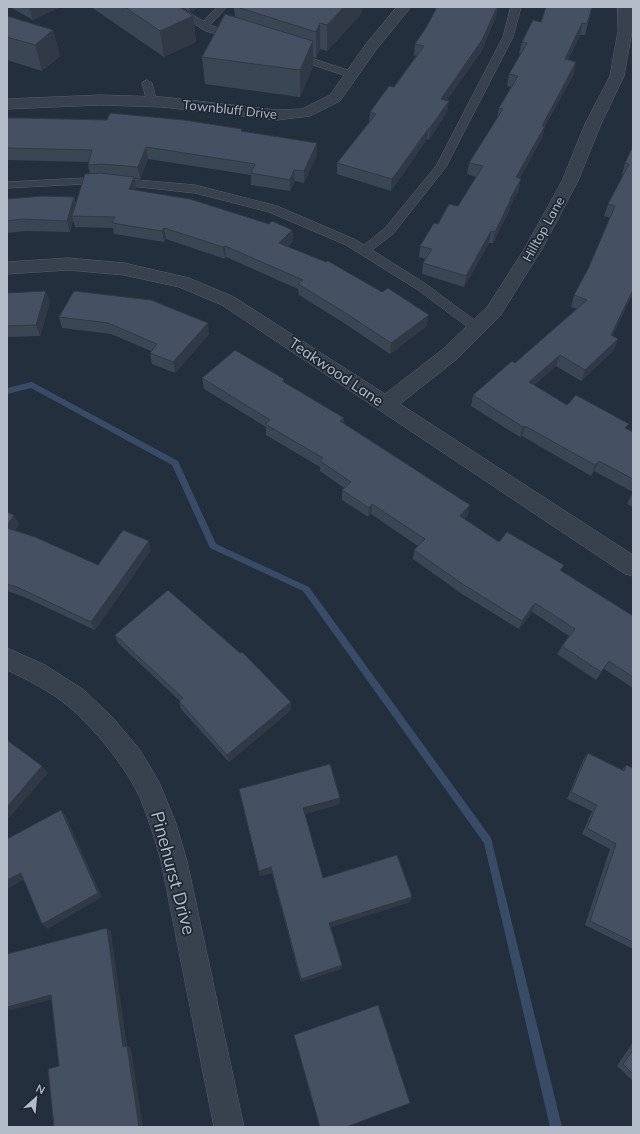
<svg xmlns="http://www.w3.org/2000/svg" width="640" height="1134" font-family="Mulish,sans-serif">
<rect width="100%" height="100%" fill="#242f3e"/>
<g fill="none" stroke-linecap="round" stroke-linejoin="round">
<!-- stream -->
<polygon fill="#394c67" fill-rule="evenodd" points="32,382 178,461 216,544 309,587 491,838 562,1127 550,1127 484,843 303,591 210,548 172,465 31,388 7,394 7,388"/>
<!-- lane casing -->
<g stroke="#565f6c" stroke-width="1">
<g id="lane">
<polygon points="167,7 179,7 203,21 217,7 227,7 210,25 239,35 241,37 236,40 206,31"/>
<polygon points="511,7 521,7 513,37 446,167 393,234 372,250 426,284 481,325 483,328 481,331 477,332 473,331 418,290 346,245 269,212 195,193 103,183 7,188 7,182 103,177 195,185 277,206 354,239 364,245 385,228 436,166 503,37"/>
<polygon points="295,53 357,73 358,75 353,78 349,77 292,58 290,56"/>
<polygon points="147,80 152,83 157,102 156,104 152,105 147,102 142,83"/>
</g>
</g>
<!-- street casing -->
<g stroke="#565f6c" stroke-width="1">
<g id="street">
<polygon points="397,7 411,7 376,50 340,101 310,116 277,120 162,107 100,105 7,109 7,99 100,95 162,97 277,110 302,109 330,95 366,44"/>
<polygon points="618,7 632,7 632,31 624,76 601,124 578,181 542,249 500,316 457,359 400,404 633,555 633,576 625,574 222,305 179,287 124,275 68,270 7,274 7,262 68,258 124,263 189,278 234,297 385,394 443,349 488,306 525,248 562,181 585,124 610,76 618,31"/>
<path d="M7 648 45 665 84 690 114 719 140 750 159 782 175 821 187 861 244 1127H214L161 861C155 840 149 820 141 800 127 768 94 728 68 706 50 691 28 680 7 670Z"/>
</g>
</g>
<!-- lane -->
<use href="#lane" fill="#38414e" fill-rule="evenodd"/>
<!-- street -->
<use href="#street" fill="#38414e" fill-rule="evenodd"/>
</g>
<!-- wall -->
<g fill="#3b4654">
<polygon points="10,7 60,7 33,20"/>
<polygon points="91,7 179,7 193,16 196,42 164,57"/>
<polygon points="182,7 199,7 190,12"/>
<polygon points="234,7 362,7 361,14 327,51 320,49 316,58 313,57 313,67 300,97 205,84 202,57 235,17"/>
<polygon points="592,7 585,35 580,35 568,60 576,62 574,74 545,126 542,138 520,178 519,190 510,206 509,211 493,243 489,243 464,287 422,274 423,263 426,259 419,257 420,246 438,224 458,206 476,177 467,174 469,163 497,118 499,108 511,87 507,86 509,74 521,54 519,53 522,42"/>
<polygon points="497,14 481,52 447,100 449,101 447,112 429,140 427,139 391,191 337,174 337,163 369,122 370,112 394,87 416,56 414,55 415,44"/>
<polygon points="7,16 53,30 60,56 42,71 7,60"/>
<polygon points="7,118 242,131 317,155 304,183 295,181 290,191 251,185 251,175 148,159 140,179 134,178 136,188 135,190 292,230 293,241 288,246 427,326 390,354 344,323 299,295 298,289 226,257 225,259 166,239 164,242 114,234 113,228 75,227 73,220 70,232 26,231 7,233 7,199 74,197 76,204 90,174 88,165 88,162 7,160"/>
<polygon points="633,146 633,293 612,336 618,339 614,350 581,381 556,366 534,385 567,405 627,429 633,432 633,507 627,504 633,492 594,471 591,476 522,436 520,437 471,406 473,395 515,363 577,309 571,307 574,295 588,269 611,218 604,216 608,204 623,175 622,174 625,163"/>
<polygon points="7,293 50,302 40,336 7,337"/>
<polygon points="59,317 209,334 175,373 152,364 150,353 151,351 111,334 62,328"/>
<polygon points="202,378 284,379 284,382 344,418 343,424 468,515 464,519 499,542 564,565 561,571 633,616 633,688 604,669 596,680 557,654 562,646 569,636 532,612 519,629 462,594 413,559 414,550 418,546 371,514 368,517 342,500 342,490 344,488 320,471 320,467 266,435 266,427 204,389"/>
<polygon points="7,512 19,524 15,530 98,565 151,550 95,630 22,596 7,591"/>
<polygon points="115,635 240,653 291,710 229,762 181,709 179,701 179,700 118,643"/>
<polygon points="588,753 622,770 626,765 633,768 633,949 585,925 610,849 582,834 592,811 567,799 583,760"/>
<polygon points="239,789 340,804 305,814 323,878 412,897 410,902 330,927 342,965 341,969 301,982 272,873 260,876"/>
<polygon points="633,1042 633,1081 617,1066"/>
</g>
<!-- shaded-wall -->
<g fill="#303945">
<polygon points="29,7 60,7 33,20"/>
<polygon points="189,7 199,7 190,12"/>
<polygon points="344,7 362,7 361,14 327,51 327,25"/>
<polygon points="497,7 498,7 497,14 481,52 440,110 441,99"/>
<polygon points="193,16 196,42 164,57 160,31"/>
<polygon points="320,23 320,49 316,58 316,32"/>
<polygon points="582,23 580,35 562,71 565,59"/>
<polygon points="53,30 60,56 42,71 35,45"/>
<polygon points="313,41 313,67 300,97 300,70"/>
<polygon points="576,62 574,74 545,126 542,138 514,189 516,177 542,126"/>
<polygon points="449,101 447,112 429,140 430,128"/>
<polygon points="429,128 427,139 391,191 392,179"/>
<polygon points="317,143 317,155 304,183 304,171"/>
<polygon points="146,147 148,159 140,179 138,167"/>
<polygon points="294,170 295,181 290,191 290,180"/>
<polygon points="134,177 136,188 131,201 129,189"/>
<polygon points="521,179 519,190 510,206 509,211 493,243 495,232 510,199"/>
<polygon points="74,197 77,208 72,216 73,220 70,232 67,221"/>
<polygon points="164,228 166,239 164,242 162,231"/>
<polygon points="292,230 293,241 280,254 279,243"/>
<polygon points="491,231 489,243 464,287 466,276"/>
<polygon points="225,246 226,257 225,259 223,247"/>
<polygon points="633,290 633,293 608,346 611,335"/>
<polygon points="46,291 50,302 40,336 36,325"/>
<polygon points="429,315 427,326 390,354 391,343"/>
<polygon points="208,323 209,334 175,373 173,362"/>
<polygon points="618,339 614,350 581,381 585,370"/>
<polygon points="560,355 556,366 526,392 529,382"/>
<polygon points="344,418 343,428 340,421"/>
<polygon points="525,426 522,436 520,437 523,427"/>
<polygon points="599,461 594,471 591,476 595,465"/>
<polygon points="372,504 371,514 368,517 369,508"/>
<polygon points="470,505 468,515 457,526 460,516"/>
<polygon points="14,515 19,524 11,537 7,529 7,526"/>
<polygon points="149,541 151,550 95,630 91,622"/>
<polygon points="535,603 532,612 519,629 522,621"/>
<polygon points="609,661 604,669 596,680 601,672"/>
<polygon points="291,702 291,710 229,762 227,755"/>
<polygon points="42,766 48,773 7,820 7,807"/>
<polygon points="340,798 340,804 304,814 303,808"/>
<polygon points="61,810 66,816 102,897 48,929 42,924"/>
<polygon points="271,867 272,873 260,876 259,871"/>
<polygon points="21,873 27,878 7,889 7,880"/>
<polygon points="412,897 410,902 329,928 329,923"/>
<polygon points="107,928 111,932 127,1046 131,1048 143,1127 139,1127 123,1047"/>
<polygon points="342,965 341,969 301,982 301,979"/>
<polygon points="51,995 57,998 11,1010 7,1008 7,1007"/>
</g>
<!-- building -->
<g fill="#455162" stroke="#303945">
<polygon points="125,7 179,7 193,16 160,31"/>
<polygon points="237,7 344,7 327,25 320,23 316,32"/>
<polygon points="437,7 497,7 482,40 441,99 449,101 430,128 429,128 392,179 337,163 376,114 370,112 389,86 394,87 424,46 415,44 427,26"/>
<polygon points="546,7 592,7 587,24 582,23 565,59 576,62 542,126 545,126 516,177 521,179 510,199 511,199 495,232 491,231 466,276 423,263 432,249 420,246 434,223 438,224 449,204 458,206 483,166 469,163 503,109 499,108 518,76 509,74 527,43 522,42 533,20 541,22"/>
<polygon points="225,14 313,41 300,70 202,57"/>
<polygon points="7,16 53,30 35,45 7,37"/>
<polygon points="110,113 184,120 242,129 241,131 317,143 304,171 294,170 290,180 251,173 255,164 146,147 138,167 101,164 88,165 92,150 7,148 7,118 23,118 107,120"/>
<polygon points="633,146 633,290 611,335 618,339 585,370 560,355 529,382 567,405 576,395 629,424 625,428 633,432 633,479 599,461 595,465 525,426 523,427 473,395 512,361 515,363 587,300 574,295 588,269 615,206 608,204 629,164 625,163"/>
<polygon points="100,173 134,177 129,189 190,199 269,224 272,221 292,230 279,243 326,262 328,261 382,292 388,288 429,315 391,343 344,312 298,284 303,280 225,246 223,247 164,228 162,231 112,223 115,217 72,216 85,174"/>
<polygon points="43,196 74,197 67,221 22,219 7,221 7,199"/>
<polygon points="46,291 36,325 7,326 7,293"/>
<polygon points="74,291 151,300 208,323 173,362 150,353 157,344 108,323 59,317"/>
<polygon points="235,350 284,379 282,381 344,418 340,421 470,505 460,516 499,542 507,532 564,565 560,570 633,616 633,677 609,661 601,672 562,646 575,629 535,603 522,621 464,585 414,550 425,539 372,504 369,508 342,490 351,482 320,461 323,458 265,424 270,420 202,378"/>
<polygon points="7,512 14,515 7,526"/>
<polygon points="7,528 35,537 98,565 123,530 149,541 91,622 17,587 7,584"/>
<polygon points="168,590 240,653 242,652 291,702 227,755 179,701 183,698 115,635"/>
<polygon points="7,740 42,766 7,807"/>
<polygon points="588,753 624,771 626,765 633,768 633,942 590,921 616,844 587,828 597,805 571,792"/>
<polygon points="330,764 340,798 303,808 323,878 397,855 412,897 329,923 342,965 301,979 271,867 259,871 239,789"/>
<polygon points="61,810 98,893 42,924 21,873 7,880 7,839"/>
<polygon points="107,928 123,1047 127,1046 139,1127 54,1127 48,1069 59,1066 51,995 7,1007 7,954"/>
<polygon points="378,1005 410,1103 346,1127 320,1127 294,1035"/>
<polygon points="633,1050 633,1074 623,1064"/>
</g>
<g text-anchor="middle" stroke-width="3.5" stroke-linejoin="round" paint-order="stroke">
<!-- far-street labels -->
<g font-size="13" fill="#b4bcc9" stroke="#1d2633">
<text transform="translate(230 109) rotate(6)" y="5">Townbluff Drive</text>
<text transform="translate(543 229) rotate(-61)" y="5">Hilltop Lane</text>
</g>
<!-- street labels -->
<g font-size="15" fill="#b4bcc9" stroke="#1d2633">
<text transform="translate(336 372) rotate(34)" y="5">Teakwood Lane</text>
</g>
<!-- near-street labels -->
<g font-size="18" fill="#b4bcc9" stroke="#1d2633">
<text transform="translate(173 873) rotate(75)" y="6">Pinehurst Drive</text>
</g>
</g>
<!-- border -->
<rect width="640" height="1134" fill="none" stroke="#b4bcc9" stroke-width="16"/>
<!-- north arrow -->
<g transform="translate(36 1098) rotate(27)" stroke="#1d2633" stroke-width="3" paint-order="stroke">
<path d="M0-3L7 15L0 10L-7 15Z" fill="#b4bcc9"/>
<text y="-6" font-size="11" font-weight="bold" text-anchor="middle" fill="#b4bcc9">N</text>
</g>
</svg>
